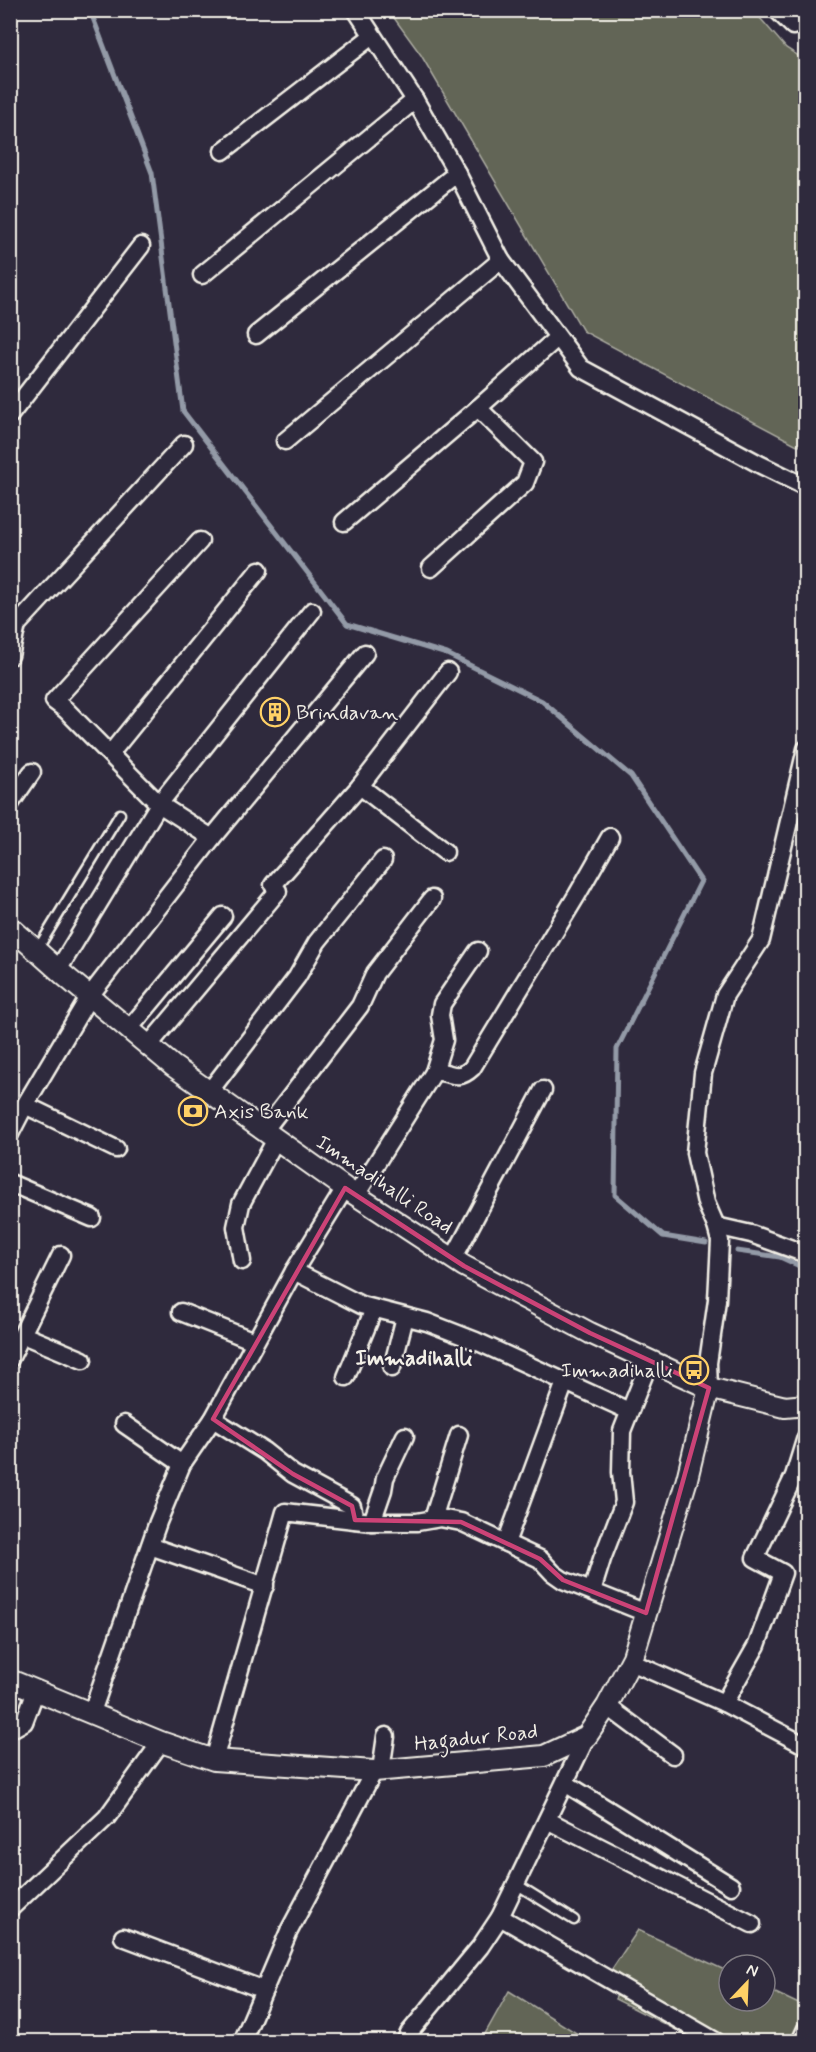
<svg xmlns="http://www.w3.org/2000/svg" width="816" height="2052" font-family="Mynerve,sans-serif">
<rect width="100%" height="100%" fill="#2f2a3d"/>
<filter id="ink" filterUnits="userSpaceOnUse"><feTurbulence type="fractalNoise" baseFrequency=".0167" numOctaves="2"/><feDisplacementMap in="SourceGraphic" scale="12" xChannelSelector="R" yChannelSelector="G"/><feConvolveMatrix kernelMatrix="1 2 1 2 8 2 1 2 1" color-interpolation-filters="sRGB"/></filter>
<g filter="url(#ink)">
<!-- grass -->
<g fill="#626557" stroke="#ababa0" stroke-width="1.5">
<polygon points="389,11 754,11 786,48 805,60 806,431 799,446 583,331 421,55"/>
<polygon points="638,1930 729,1972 729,2001 765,2001 765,1988 805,2007 805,2012 792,2041 688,2041 690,2037 615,1999 623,1982 608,1975"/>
<polygon points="509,1991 589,2041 481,2041"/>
</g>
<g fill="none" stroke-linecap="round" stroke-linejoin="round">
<!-- stream -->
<g stroke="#939aa7" stroke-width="5">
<polyline points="90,10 152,173 183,411 347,624 447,654 542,701 631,776 701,881 617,1049 615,1195 663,1236 706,1243"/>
<polyline points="737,1251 780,1257 806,1269"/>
</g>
<!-- service casing -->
<g stroke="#f4f1e8" stroke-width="13">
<g id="service">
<polyline points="37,950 120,814"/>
<polyline points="516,1884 574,1920"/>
</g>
</g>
<!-- minor casing -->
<g stroke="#f4f1e8" stroke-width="21">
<g id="minor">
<polyline points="356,10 415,100 457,173 501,260 581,368 761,465 806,487"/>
<polyline points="777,10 793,26 806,17"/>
<polyline points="223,151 372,36"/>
<polyline points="202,275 415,100"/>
<polyline points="256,335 457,173"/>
<polyline points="10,415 141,246"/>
<polyline points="285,441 501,260"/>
<polyline points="344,522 478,408 557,338"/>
<polyline points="200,541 54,701 66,710 159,804 212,838"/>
<polyline points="431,568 525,483 533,462 478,408"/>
<polyline points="10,656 17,625 184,444"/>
<polyline points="110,754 259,570"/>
<polyline points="360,786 445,852"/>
<polyline points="10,804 32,772"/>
<polyline points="58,970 159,804 312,611"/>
<polyline points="129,1029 223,916"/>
<polyline points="149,1045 278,891 273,885 360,786 448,672"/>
<polyline points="434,1072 444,1040 440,1015 442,1004 478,951"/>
<polyline points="209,1092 297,977 317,942 383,860"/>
<polyline points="25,1105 116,1149"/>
<polyline points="264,1131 360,1006 375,973 432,899"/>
<polyline points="10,1134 25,1105 89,997 212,838 365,653"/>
<polyline points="10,1183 92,1218"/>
<path d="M356 1195 434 1072C450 1070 456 1083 472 1068L577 895 610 837"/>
<polyline points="716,1226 751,1234 806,1254"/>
<polyline points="453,1259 543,1090"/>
<polyline points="242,1261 236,1227 241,1204 276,1139"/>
<polyline points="294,1271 361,1305 427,1322 476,1341 629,1411"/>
<polyline points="181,1312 254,1341"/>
<polyline points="23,1335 83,1360"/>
<polyline points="10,1359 61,1255"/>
<polyline points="392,1368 405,1317"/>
<polyline points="346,1377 374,1309"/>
<polyline points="709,1388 708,1363 717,1300 720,1241 716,1226 706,1203 695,1153 703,1073 725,995 761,940 806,749"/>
<polyline points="213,1419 264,1451 293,1474 352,1506 355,1520"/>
<polyline points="124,1424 182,1464"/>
<polyline points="433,1519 459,1435"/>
<polyline points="372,1522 383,1490 385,1478 405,1436"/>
<polyline points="506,1543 565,1382"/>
<polyline points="150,1546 265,1586"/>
<polyline points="592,1591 602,1559 624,1502 621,1472 622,1431 650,1360"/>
<polyline points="631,1662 724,1703 806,1746"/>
<polyline points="724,1703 757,1645 783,1573 755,1558 794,1476 806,1437"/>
<polyline points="607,1706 673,1755"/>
<polyline points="92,1712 158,1522 182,1464 213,1419 294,1271 345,1188"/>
<polyline points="10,1730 24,1722 36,1690"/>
<polyline points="214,1760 285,1512 372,1522 417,1522 440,1518 461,1522 540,1559 553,1573 563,1580 646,1613"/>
<polyline points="381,1770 386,1736"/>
<polyline points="565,1783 731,1886"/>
<polyline points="547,1820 752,1924"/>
<polyline points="10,1909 107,1817 161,1742"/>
<polyline points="500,1917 717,2042"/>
<polyline points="123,1937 264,1990"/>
<polyline points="242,2042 289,1931 374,1771"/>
<polyline points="405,2042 409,2033 480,1947 500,1917 587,1736"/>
<polyline points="800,2042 806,2029"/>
</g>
</g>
<!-- tertiary casing -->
<g stroke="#f4f1e8" stroke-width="24">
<g id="tertiary">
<polyline points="10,927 65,976 173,1066 345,1188 464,1266 590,1333 709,1388 785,1407 806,1405"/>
<polyline points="10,1680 161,1742 214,1760 374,1771 544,1756 587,1736 607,1706 633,1657 687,1479 709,1388"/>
</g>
</g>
<!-- service -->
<use href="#service" stroke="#2f2a3d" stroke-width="8"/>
<!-- minor -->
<use href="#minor" stroke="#2f2a3d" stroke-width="16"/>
<!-- tertiary -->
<use href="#tertiary" stroke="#2f2a3d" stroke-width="20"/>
</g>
</g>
<!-- marked area -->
<path fill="none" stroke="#cc4377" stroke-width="4.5" stroke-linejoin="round" d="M345 1188 464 1266 590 1333 709 1388 646 1613 563 1580 540 1559 461 1522 355 1520 352 1506 293 1474 213 1419Z"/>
<!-- icons -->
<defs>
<g id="building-ring" transform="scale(1.5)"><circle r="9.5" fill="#2f2a3d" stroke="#ffd166" stroke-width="1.5"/><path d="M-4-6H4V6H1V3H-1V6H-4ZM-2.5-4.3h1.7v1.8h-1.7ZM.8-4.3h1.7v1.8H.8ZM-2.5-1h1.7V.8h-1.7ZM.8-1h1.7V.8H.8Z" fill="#ffd166"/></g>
<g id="bank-ring" transform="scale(1.5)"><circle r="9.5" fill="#2f2a3d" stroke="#ffd166" stroke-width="1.5"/><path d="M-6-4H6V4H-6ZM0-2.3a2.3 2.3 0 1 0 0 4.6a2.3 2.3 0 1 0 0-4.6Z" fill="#ffd166"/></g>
<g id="bus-ring" transform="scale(1.5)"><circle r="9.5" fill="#2f2a3d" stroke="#ffd166" stroke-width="1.5"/><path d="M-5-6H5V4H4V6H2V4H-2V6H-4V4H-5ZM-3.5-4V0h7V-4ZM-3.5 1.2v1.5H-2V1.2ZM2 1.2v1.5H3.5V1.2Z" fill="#ffd166"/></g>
</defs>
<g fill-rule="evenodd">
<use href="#building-ring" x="275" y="712"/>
<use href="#bank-ring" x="193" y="1111"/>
<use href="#bus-ring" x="694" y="1370"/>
</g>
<g text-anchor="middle" stroke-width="4.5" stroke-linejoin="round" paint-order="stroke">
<!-- poi labels -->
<g font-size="21" fill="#f4f1e8" stroke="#2f2a3d" text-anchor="start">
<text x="296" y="719">Brindavan</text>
<text x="214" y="1118">Axis Bank</text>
<text x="673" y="1377" text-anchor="end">Immadihalli</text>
</g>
<!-- street labels -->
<g font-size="21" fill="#f4f1e8" stroke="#2f2a3d">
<text transform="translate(385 1184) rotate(34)" y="7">Immadihalli Road</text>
<text transform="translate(476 1737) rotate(-6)" y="7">Hagadur Road</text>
</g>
<!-- neighbourhood labels -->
<g font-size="22" font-weight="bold" fill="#f4f1e8" stroke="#2f2a3d">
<text x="414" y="1365">Immadihalli</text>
</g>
</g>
<!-- margin -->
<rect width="816" height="2052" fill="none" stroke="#2f2a3d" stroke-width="36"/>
<rect x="18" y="18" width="780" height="2016" fill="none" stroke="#f4f1e8" stroke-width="2" filter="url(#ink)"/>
<!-- north arrow -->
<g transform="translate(747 1983) rotate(23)"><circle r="28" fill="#2f2a3d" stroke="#7e7a81" stroke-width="1.5"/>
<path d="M0-4.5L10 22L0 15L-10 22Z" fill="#ffd166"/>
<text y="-9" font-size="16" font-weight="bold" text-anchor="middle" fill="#f4f1e8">N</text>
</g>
</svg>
